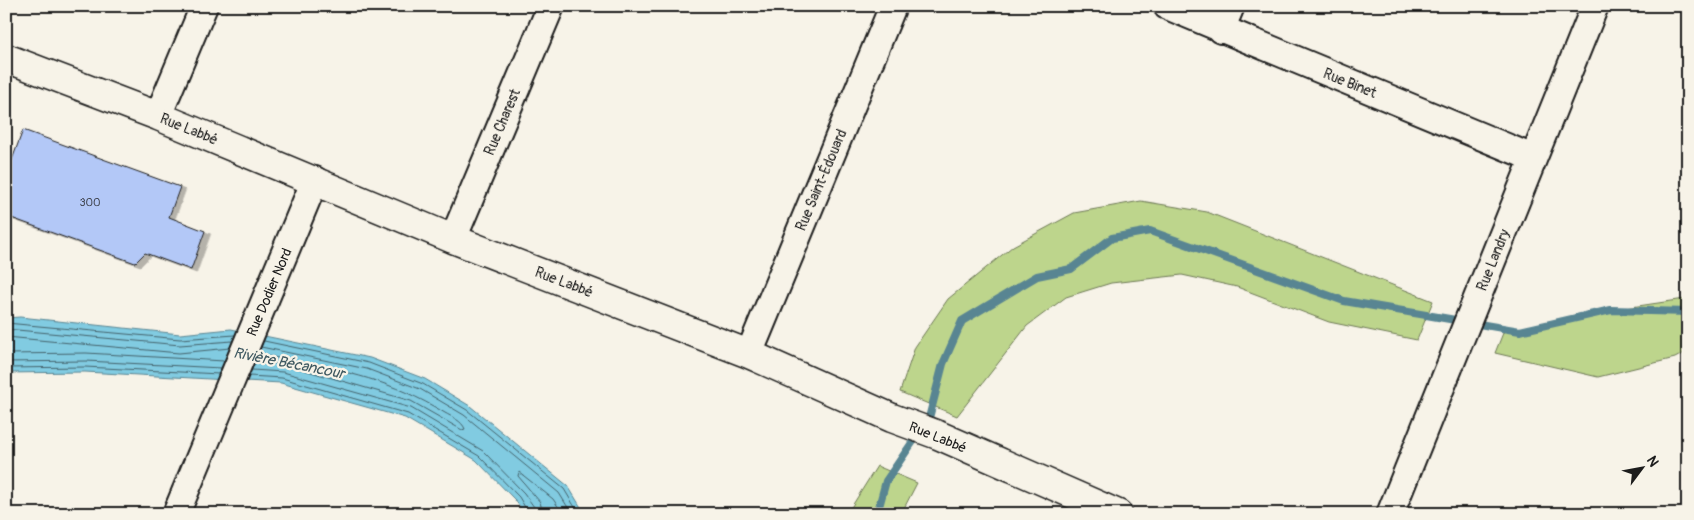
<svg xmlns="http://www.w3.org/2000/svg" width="1694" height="520" font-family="Pangolin,sans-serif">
<defs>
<filter id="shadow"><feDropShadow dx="5.5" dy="3" stdDeviation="0" flood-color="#0004"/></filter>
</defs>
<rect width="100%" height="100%" fill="#f7f3e8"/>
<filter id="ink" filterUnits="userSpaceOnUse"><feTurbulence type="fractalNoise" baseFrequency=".02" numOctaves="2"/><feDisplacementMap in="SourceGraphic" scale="10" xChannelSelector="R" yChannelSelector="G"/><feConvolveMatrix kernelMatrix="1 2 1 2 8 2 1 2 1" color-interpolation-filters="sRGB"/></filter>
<g filter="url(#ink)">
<!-- green -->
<g fill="#bdd58c" stroke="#6c7854">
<polygon points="1141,201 1207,212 1433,301 1417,340 1329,322 1237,287 1182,275 1111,283 1066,297 1027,326 957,416 900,392 915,347 948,299 1013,246 1074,213"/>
<polygon points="1688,292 1688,351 1675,358 1598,377 1495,353 1505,328 1520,331 1611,310 1685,299"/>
<polygon points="877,466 917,483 901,514 847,514"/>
</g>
<!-- water -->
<polygon fill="#81cbe1" stroke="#598592" points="20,317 180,334 231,329 370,358 425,379 470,406 568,486 585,514 525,514 515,500 476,460 405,418 281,383 85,372 6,373 6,318"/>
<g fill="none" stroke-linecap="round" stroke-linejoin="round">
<!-- shore -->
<g stroke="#44626b" stroke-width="1">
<polyline points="6,323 180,339 235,335"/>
<polyline points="6,329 180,345 232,341"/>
<polyline points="6,337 179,353 230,348"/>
<polyline points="264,341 369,363 423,384 467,410 564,489 579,514"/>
<polyline points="261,347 367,369 420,389 464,415 559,493 572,514"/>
<polyline points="6,354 86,353 224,361"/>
<path d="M288 360C348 372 391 380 445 413 452 417 462 421 465 429L462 430 411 401 287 365 285 362Z"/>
<polyline points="6,362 86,361 221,368"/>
<polyline points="255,362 283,364 285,362 283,359 258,354"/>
<polyline points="6,368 85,367 219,374"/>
<polyline points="252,370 283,372 411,408 483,451 524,493 534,507 535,514"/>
<polyline points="249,376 282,378 408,414 479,456 519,497 529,514"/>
<polyline points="543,514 540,502 518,476 519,472 553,499 563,514"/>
</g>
<!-- stream -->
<polyline stroke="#598592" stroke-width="8" points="877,514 886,481 929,418 943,364 962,321 1037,276 1071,269 1112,238 1150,231 1344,301 1520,331 1611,310 1688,312"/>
</g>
<!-- building -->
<polygon fill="#b3c8f7" stroke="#1c1c1c" filter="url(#shadow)" points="23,130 180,187 169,217 205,231 191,270 145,253 135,263 6,216 6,176"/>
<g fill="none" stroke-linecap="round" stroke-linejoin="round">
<!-- minor casing -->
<g stroke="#1c1c1c" stroke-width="30">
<g id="minor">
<polyline points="1167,6 1533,158"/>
<polyline points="1221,30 1231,6"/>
<polyline points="158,116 204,6"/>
<polyline points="453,239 551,6"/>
<polyline points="749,354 893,6"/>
<polyline points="176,514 315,180"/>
<polyline points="1390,514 1595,6"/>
</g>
</g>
<!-- tertiary casing -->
<g stroke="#1c1c1c" stroke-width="31">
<polyline id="tertiary" points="6,58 158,116 453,239 749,354 892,418 938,435 1118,514"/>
</g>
<!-- minor -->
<use href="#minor" stroke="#f7f3e8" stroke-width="26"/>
<!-- tertiary -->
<use href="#tertiary" stroke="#f7f3e8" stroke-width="28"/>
</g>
</g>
<g text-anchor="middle" stroke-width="4.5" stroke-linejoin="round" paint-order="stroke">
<!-- number labels -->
<g font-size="11" fill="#424753">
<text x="90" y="206">300</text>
</g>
<!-- street labels -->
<g font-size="14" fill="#1c1c1c" stroke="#f7f3e8">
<text transform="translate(1350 83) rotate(22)" y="5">Rue Binet</text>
<text transform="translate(502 122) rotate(-67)" y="5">Rue Charest</text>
<text transform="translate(189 129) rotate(22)" y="5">Rue Labbé</text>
<text transform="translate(821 180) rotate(-67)" y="5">Rue Saint-Édouard</text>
<text transform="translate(1493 260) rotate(-68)" y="5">Rue Landry</text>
<text transform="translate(564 282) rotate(21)" y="5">Rue Labbé</text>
<text transform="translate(269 292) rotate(-67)" y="5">Rue Dodier Nord</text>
<text transform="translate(938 437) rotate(22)" y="5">Rue Labbé</text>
</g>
<!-- water labels -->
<g font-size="15" font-style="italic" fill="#3f5961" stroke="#f7f3e8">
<text transform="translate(289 363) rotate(11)" y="5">Rivière Bécancour</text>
</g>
</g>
<!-- margin -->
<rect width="1694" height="520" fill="none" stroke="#f7f3e8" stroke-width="25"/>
<rect x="12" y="12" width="1669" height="495" fill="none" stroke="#1c1c1c" stroke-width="2" filter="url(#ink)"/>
<!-- north arrow -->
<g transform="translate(1642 468) rotate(58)" stroke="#f7f3e8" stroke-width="4" paint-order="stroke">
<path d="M0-4L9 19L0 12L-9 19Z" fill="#1c1c1c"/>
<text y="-8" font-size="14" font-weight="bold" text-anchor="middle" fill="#1c1c1c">N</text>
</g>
</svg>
